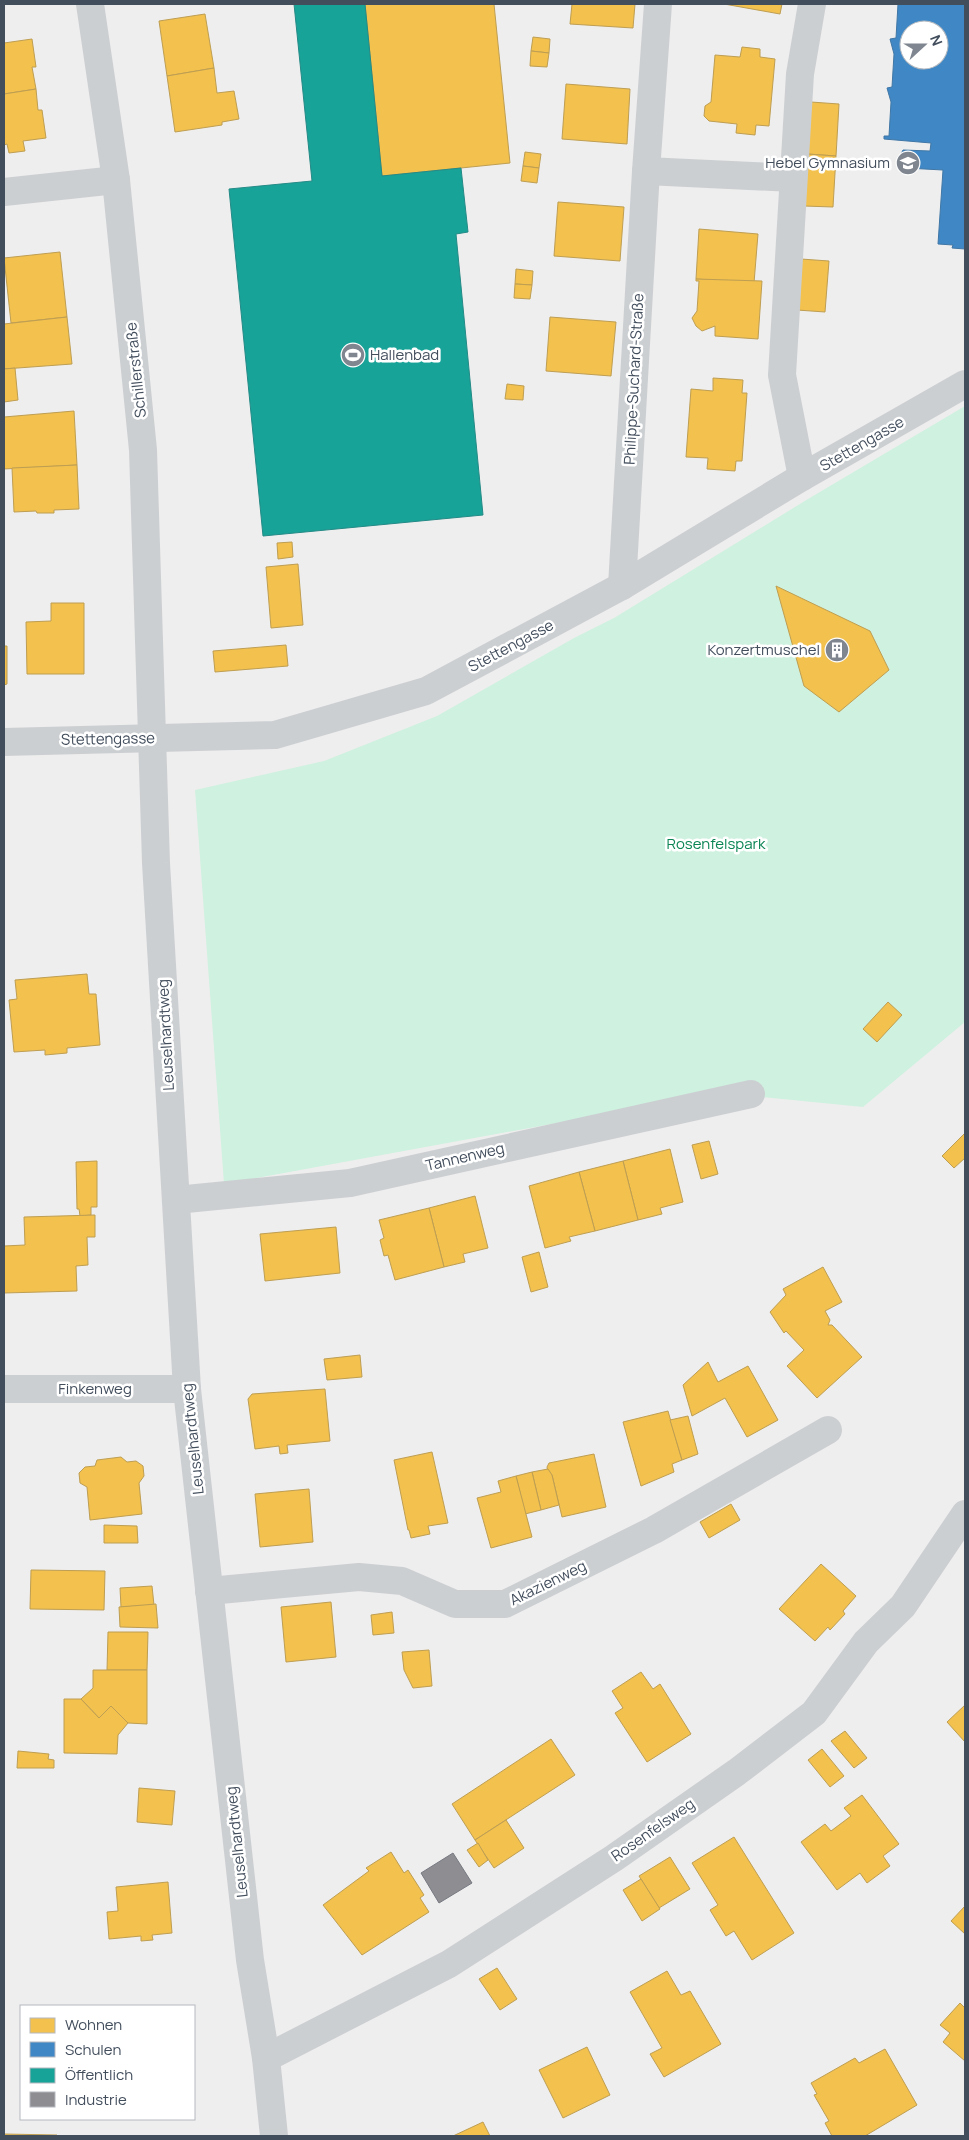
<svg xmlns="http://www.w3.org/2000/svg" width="969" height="2140" font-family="Manrope,sans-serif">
<rect width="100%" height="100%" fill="#efeeee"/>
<!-- green -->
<polygon fill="#cff1e0" points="965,406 965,1022 863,1107 720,1093 224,1184 195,790 324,761 437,716 574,638 614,618 808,499"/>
<!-- homes -->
<g fill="#f2c14e" stroke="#be9e52">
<polygon points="365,4 494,4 510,163 382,176"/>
<polygon points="572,4 635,4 633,28 570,24"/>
<polygon points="724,4 782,4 780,14"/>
<polygon points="205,14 214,68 167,76 159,21"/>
<polygon points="533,37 550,39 549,53 531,51"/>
<polygon points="32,39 36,67 32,67 36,89 4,94 4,43"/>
<polygon points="742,47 760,49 760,57 775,59 769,126 756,125 755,135 736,133 737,124 709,121 704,116 705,106 711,102 715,55 740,57"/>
<polygon points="531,51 549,53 547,67 530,66"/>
<polygon points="214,68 217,93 234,91 239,119 222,122 222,125 175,132 167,76"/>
<polygon points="566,84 630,89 627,144 562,139"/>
<polygon points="36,89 38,110 42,110 46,138 23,141 25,151 9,153 7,144 4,145 4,94"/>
<polygon points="811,102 839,104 836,156 807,154"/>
<polygon points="525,152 541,154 539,168 523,166"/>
<polygon points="807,154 836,156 833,207 804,206"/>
<polygon points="523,166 539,168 537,183 521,181"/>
<polygon points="558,202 624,207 620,261 554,256"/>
<polygon points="699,229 758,234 754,283 696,279"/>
<polygon points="60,252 67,317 11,323 4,258"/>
<polygon points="801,259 829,261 825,312 797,310"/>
<polygon points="516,269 533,271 532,285 515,284"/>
<polygon points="696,279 762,281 758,339 715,336 715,326 702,331 696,326 692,318 697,311 699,281 696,281"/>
<polygon points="515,284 532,285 530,299 514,298"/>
<polygon points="67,317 72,364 4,369 4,324"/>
<polygon points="550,317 616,322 611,376 546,371"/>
<polygon points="15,368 18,400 4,402 4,369"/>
<polygon points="713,378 743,380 742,393 747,393 742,461 736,461 735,471 707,469 708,458 686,457 691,389 713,391"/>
<polygon points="507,384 524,386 523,400 505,399"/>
<polygon points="74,411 77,465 4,469 4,417"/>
<polygon points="77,465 79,509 54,510 54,513 37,513 36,511 14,512 12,468"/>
<polygon points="292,542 293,557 278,559 277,543"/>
<polygon points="298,564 303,625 271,628 266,567"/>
<polygon points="776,586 870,631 889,670 839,712 804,686"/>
<polygon points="51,603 84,603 84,674 27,674 26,622 51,621"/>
<polygon points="286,645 288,666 215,672 213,651"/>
<polygon points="4,646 7,646 7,684 4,685"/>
<polygon points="87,974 89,994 96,994 100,1045 67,1048 67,1053 45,1055 45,1050 14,1052 9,1000 17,999 15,980"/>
<polygon points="888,1002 902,1015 877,1042 863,1029"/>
<polygon points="965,1133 965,1158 954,1168 942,1156"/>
<polygon points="709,1141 718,1174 701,1179 692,1145"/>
<polygon points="670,1149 683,1202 660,1208 662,1214 638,1220 623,1161"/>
<polygon points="97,1161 97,1207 91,1207 91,1215 80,1216 79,1209 77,1209 76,1162"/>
<polygon points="623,1161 638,1220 595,1231 579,1172"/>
<polygon points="579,1172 595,1231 569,1237 571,1241 545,1248 529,1186"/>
<polygon points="475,1196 488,1248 463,1254 465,1262 444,1267 429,1208"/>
<polygon points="429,1208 444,1267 395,1280 388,1255 384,1256 380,1240 384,1238 379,1220"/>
<polygon points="95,1215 95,1237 87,1237 88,1265 76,1266 77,1291 4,1293 4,1246 25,1245 24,1217"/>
<polygon points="336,1227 340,1273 265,1281 260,1234"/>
<polygon points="539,1252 548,1287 531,1292 522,1257"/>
<polygon points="823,1267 842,1302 825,1311 830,1320 828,1325 832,1325 862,1357 817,1398 787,1366 804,1350 786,1331 784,1333 770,1312 786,1295 783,1289"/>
<polygon points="360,1355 362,1377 327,1380 324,1359"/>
<polygon points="708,1362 718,1382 748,1366 778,1420 747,1437 725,1398 692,1416 683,1385"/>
<polygon points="325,1389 330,1441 287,1445 288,1453 280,1454 279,1446 255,1449 248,1399 252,1394"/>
<polygon points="668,1411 682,1460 672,1464 674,1472 641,1486 623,1422"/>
<polygon points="688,1416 698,1454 682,1460 670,1420"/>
<polygon points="432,1452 448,1523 428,1526 430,1534 411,1538 409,1530 408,1530 394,1460"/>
<polygon points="594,1454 606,1507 562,1517 552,1475 548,1473 547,1467 549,1463"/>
<polygon points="121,1457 127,1462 136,1461 143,1466 144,1476 139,1483 142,1514 90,1520 87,1487 80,1483 79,1473 85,1467 95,1466 97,1460"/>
<polygon points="548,1469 552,1475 559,1505 541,1510 532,1472"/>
<polygon points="532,1472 541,1510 525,1514 516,1476"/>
<polygon points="516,1476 532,1537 491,1548 477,1498 501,1492 498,1481"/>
<polygon points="309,1489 313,1542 260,1547 255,1494"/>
<polygon points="731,1504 740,1520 709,1538 700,1522"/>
<polygon points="104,1525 137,1526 138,1543 104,1543"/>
<polygon points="821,1564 856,1596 843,1611 845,1614 830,1630 828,1627 815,1641 779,1609"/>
<polygon points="31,1570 105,1571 104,1610 30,1609"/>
<polygon points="152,1586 154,1605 121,1607 120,1588"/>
<polygon points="331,1602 336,1657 286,1662 281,1607"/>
<polygon points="156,1604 158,1628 120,1627 119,1607"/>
<polygon points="392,1612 394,1633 373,1635 371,1615"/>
<polygon points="108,1632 148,1632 147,1670 107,1670"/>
<polygon points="429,1650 432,1686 413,1688 404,1670 402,1652"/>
<polygon points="93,1670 147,1670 147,1724 128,1723 111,1706 99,1718 81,1699 93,1688"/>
<polygon points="641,1672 653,1689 660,1684 691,1734 647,1762 615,1713 623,1708 612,1691"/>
<polygon points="64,1699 81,1699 99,1718 111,1706 128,1723 118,1735 117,1754 64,1753"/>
<polygon points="965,1705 965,1742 947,1722"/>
<polygon points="845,1731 867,1758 854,1768 831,1741"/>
<polygon points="551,1739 575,1775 475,1840 452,1804"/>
<polygon points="822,1749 844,1776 830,1787 808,1760"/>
<polygon points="18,1751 49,1754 48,1759 54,1760 54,1768 17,1768"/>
<polygon points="139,1788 175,1791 172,1825 137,1822"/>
<polygon points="862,1795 899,1844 883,1856 890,1866 867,1883 860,1873 837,1890 801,1842 825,1824 831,1831 851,1816 844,1808"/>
<polygon points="506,1820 524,1848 494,1868 475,1840"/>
<polygon points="734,1837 794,1933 752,1960 734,1931 726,1936 710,1910 718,1905 692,1863"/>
<polygon points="478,1843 488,1860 479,1867 467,1850"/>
<polygon points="391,1852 404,1873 408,1870 424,1895 420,1898 429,1912 362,1955 323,1905 369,1871 366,1868"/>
<polygon points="670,1857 690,1889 659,1908 639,1876"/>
<polygon points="641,1879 660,1909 642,1921 623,1890"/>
<polygon points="168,1882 172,1933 152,1935 153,1940 141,1941 141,1936 109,1939 107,1912 118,1911 116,1887"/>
<polygon points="965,1906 965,1934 951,1921"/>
<polygon points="497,1968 517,1999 500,2010 479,1979"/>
<polygon points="667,1971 681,1995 690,1991 721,2044 664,2077 650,2054 662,2048 630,1992"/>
<polygon points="960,2003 965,2008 965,2061 943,2042 950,2033 940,2025"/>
<polygon points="587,2047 610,2095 563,2118 539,2070"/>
<polygon points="885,2049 917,2105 865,2136 832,2136 825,2123 829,2121 814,2095 817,2094 811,2083 855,2058 859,2063"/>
<polygon points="483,2122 490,2136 453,2136"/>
<polygon points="4,2134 57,2135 57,2136 4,2136"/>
</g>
<!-- schools -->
<path fill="#3f88c5" stroke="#4077a6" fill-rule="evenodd" d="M898 4H965V249L952 248 953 245 938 244 943 170 906 168 900 162 899 158 903 150 930 151 931 143 884 139V136H889L891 102 887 88 892 87 894 54 890 39 896 38ZM909 30H939V60H909Z"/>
<!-- public -->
<polygon fill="#17a398" stroke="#248a86" points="294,4 365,4 382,176 461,168 468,232 456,234 483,515 263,536 229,189 312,181"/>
<!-- industry -->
<polygon fill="#8d8d92" stroke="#777a82" points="453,1853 472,1883 439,1903 421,1873"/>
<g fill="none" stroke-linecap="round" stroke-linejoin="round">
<!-- minor -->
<g stroke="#cccfd2" stroke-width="28">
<polyline points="90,4 116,180 143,450 156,863 187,1389 250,1960 266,2058 274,2136"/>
<polyline points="646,171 793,178"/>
<polyline points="4,192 116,180"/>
<polyline points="802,477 782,375 800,74 812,4"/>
<polyline points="622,586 646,171 658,4"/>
<polyline points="4,742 275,735 426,691 622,586 802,477 965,384"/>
<polyline points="176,1200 350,1183 751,1094"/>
<polyline points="4,1389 187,1389"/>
<polyline points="209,1591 359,1577 402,1581 455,1604 505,1604 654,1530 828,1430"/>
<polyline points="266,2058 449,1964 614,1858 737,1772 814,1713 866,1642 903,1606 965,1514"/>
</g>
</g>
<!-- icons -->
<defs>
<g id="school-disc" transform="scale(1.25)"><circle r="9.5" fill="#7f8690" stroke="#fff"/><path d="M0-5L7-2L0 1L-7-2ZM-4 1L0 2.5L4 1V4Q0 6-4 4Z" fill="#fff"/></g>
<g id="stadium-disc" transform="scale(1.25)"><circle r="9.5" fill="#7f8690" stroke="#fff"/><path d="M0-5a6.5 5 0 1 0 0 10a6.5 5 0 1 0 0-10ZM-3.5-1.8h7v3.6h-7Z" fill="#fff"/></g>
<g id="building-disc" transform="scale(1.25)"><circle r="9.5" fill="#7f8690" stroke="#fff"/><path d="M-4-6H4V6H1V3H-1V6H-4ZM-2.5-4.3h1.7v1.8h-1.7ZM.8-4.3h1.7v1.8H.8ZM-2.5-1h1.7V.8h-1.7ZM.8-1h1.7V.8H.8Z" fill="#fff"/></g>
</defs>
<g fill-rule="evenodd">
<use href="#school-disc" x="908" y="163"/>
<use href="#stadium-disc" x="353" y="355"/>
<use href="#building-disc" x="837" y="650"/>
</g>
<g text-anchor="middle" stroke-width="5" stroke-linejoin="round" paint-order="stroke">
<!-- poi labels -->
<g font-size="15" fill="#434e5d" stroke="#fff" text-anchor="end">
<text x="890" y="168">Hebel Gymnasium</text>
<text x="370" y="360" text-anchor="start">Hallenbad</text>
<text x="820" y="655">Konzertmuschel</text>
</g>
<!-- street labels -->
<g font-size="15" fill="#434e5d" stroke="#fff">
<text transform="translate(136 370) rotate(-96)" y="5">Schillerstraße</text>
<text transform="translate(634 379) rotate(-87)" y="5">Philippe-Suchard-Straße</text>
<text transform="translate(862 444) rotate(-30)" y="5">Stettengasse</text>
<text transform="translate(511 646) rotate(-28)" y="5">Stettengasse</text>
<text transform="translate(108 739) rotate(-1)" y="5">Stettengasse</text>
<text transform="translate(166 1035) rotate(-93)" y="5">Leuselhardtweg</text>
<text transform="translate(465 1157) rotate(-13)" y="5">Tannenweg</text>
<text x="95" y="1394">Finkenweg</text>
<text transform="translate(193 1439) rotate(-96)" y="5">Leuselhardtweg</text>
<text transform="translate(548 1583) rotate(-26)" y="5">Akazienweg</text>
<text transform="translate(653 1830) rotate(-35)" y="5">Rosenfelsweg</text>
<text transform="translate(237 1842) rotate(-96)" y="5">Leuselhardtweg</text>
</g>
<!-- park labels -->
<g font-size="15" fill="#0c8555" stroke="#fff">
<text x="716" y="849">Rosenfelspark</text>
</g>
</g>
<!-- border -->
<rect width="969" height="2140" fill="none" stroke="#434e5d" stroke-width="10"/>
<!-- legend -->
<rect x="20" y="2005" width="175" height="115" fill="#ffffff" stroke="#b4b8be"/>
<rect x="30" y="2018" width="25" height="15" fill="#f2c14e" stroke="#b4b8be"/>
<text x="65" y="2030" font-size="15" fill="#434e5d">Wohnen</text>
<rect x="30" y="2042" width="25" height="15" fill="#3f88c5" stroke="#b4b8be"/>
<text x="65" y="2055" font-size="15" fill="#434e5d">Schulen</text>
<rect x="30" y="2068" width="25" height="15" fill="#17a398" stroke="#b4b8be"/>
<text x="65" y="2080" font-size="15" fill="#434e5d">Öffentlich</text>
<rect x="30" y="2092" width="25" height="15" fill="#8d8d92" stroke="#b4b8be"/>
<text x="65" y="2105" font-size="15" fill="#434e5d">Industrie</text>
<!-- north arrow -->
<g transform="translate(924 45) rotate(69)"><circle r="24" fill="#ffffff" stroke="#b4b8be"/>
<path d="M0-4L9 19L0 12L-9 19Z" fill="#7f8690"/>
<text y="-8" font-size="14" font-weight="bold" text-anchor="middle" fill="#434e5d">N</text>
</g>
</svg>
